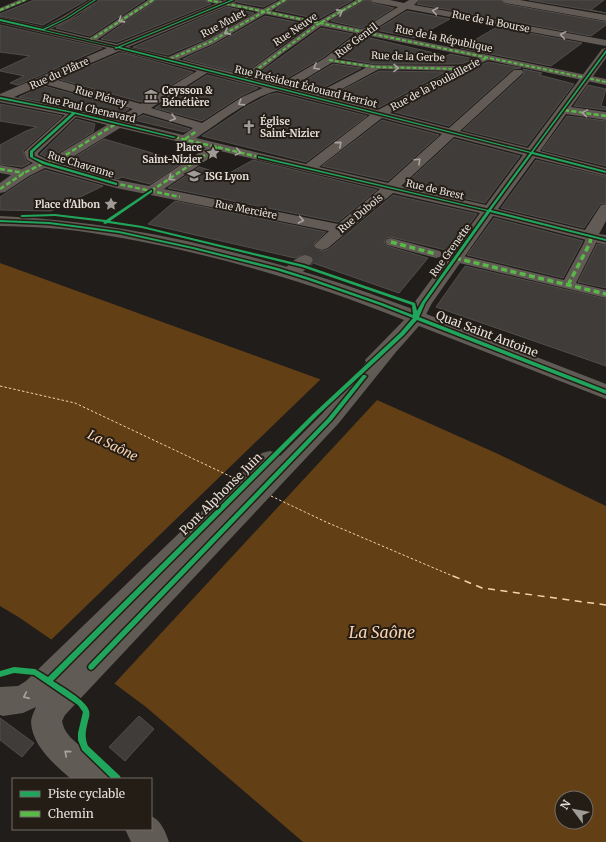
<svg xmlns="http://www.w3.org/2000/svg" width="606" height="842" font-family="Merriweather,serif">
<rect width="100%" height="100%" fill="#201d1a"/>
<!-- water -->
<path fill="#633f15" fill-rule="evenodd" d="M0 263 377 400 496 453 606 506V842H303L146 707 107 678 20 618 0 606ZM562 798H586V822H562Z"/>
<!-- pier -->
<polygon fill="#201d1a" points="323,377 379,398 114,684 51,640"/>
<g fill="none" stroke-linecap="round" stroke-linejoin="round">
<!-- ferry-far1 -->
<g stroke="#f9d1ac" stroke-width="1" stroke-dasharray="2.5 2" stroke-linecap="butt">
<polyline points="0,386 75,403 236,479"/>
<polyline points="271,496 326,522 455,577"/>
</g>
<!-- ferry -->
<polyline stroke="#f9d1ac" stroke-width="1.5" stroke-dasharray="7 5.5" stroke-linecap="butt" points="453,576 482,588 606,605"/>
</g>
<!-- building -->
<g fill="#3f3c39" stroke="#514e4b">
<polygon points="34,0 87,0 43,25 0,16 0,14"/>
<polygon points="99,0 145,0 90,36 56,28 80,15"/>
<polygon points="157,0 204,0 211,4 117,42 101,39"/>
<polygon points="238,0 277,0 263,7 237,2"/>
<polygon points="289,0 353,0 319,19 275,10"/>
<polygon points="365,0 370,0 372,3 394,8 362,28 331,21"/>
<polygon points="420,0 500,0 505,4 606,22 606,25 591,36 417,4"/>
<polygon points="529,0 604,0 591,10 606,13"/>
<polygon points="227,7 254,13 206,39 168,55 133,47"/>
<polygon points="407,11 450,19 415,38 376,30"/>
<polygon points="265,16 310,25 243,74 183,59 214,45"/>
<polygon points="0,25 102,48 18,85 10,83 24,76 0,71 0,70 30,56 0,52"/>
<polygon points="497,27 582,43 551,66 461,48"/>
<polygon points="321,28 353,34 324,57 280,82 255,76"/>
<polygon points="366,37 447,56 450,54 474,59 461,64 375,64 340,58"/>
<polygon points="119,53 124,53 193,72 141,102 58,79"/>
<polygon points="488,62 521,68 513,69 449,126 394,112 467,72 468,70"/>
<polygon points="333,64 361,68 315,92 294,87"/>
<polygon points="523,69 542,73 539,75 574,84 527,146 463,130 523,75 524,71"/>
<polygon points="379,71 445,72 378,108 331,96"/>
<polygon points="207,75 258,88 241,96 202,121 155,108"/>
<polygon points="588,85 606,89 601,106 606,107 606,110 574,106"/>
<polygon points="44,86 129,109 118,116 19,97"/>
<polygon points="277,93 367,116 306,162 202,136 247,106 268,95"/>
<polygon points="0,104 62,116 23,151 26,161 30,163 22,167 0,164 0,145 26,131 37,127 0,121"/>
<polygon points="143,115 190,129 184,132 134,120"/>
<polygon points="567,116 606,121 606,166 542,150"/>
<polygon points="76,119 95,124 93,132 51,157 46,157 40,154"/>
<polygon points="382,120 439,135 388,181 322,166"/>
<polygon points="104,139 183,162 150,184 122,177 118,179 65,163"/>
<polygon points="454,139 520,156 485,203 404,185"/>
<polygon points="253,160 377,190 338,222 168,188 199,167 226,175"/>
<polygon points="536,160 606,177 606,203 600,204 584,228 501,208"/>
<polygon points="45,170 103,186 51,211 0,210 0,197 30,177"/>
<polygon points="393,195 477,214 450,251 391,237 386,238 384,243 387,246 428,258 399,293 313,263 314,259 312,256 305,254 295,258 148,224 175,201 326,232 313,245 316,249 322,251 329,249"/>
<polygon points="494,218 583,241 563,278 467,255"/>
<polygon points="597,244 606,246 606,288 578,282"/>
<polygon points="465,266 606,299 606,366 436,307"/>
<polygon points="139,716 154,729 125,761 109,747"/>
<polygon points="0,718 34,743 22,757 0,740"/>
</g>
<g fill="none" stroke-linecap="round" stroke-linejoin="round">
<!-- minor-tunnel -->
<polyline stroke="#3d3a37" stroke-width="17" stroke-dasharray="17 8" stroke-linecap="butt" points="305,260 322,245"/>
<!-- pedestrian -->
<g fill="#615a55" fill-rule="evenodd">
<polygon points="19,0 28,0 0,12 0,8"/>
<path d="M90 0H98C90 8 53 32 41 31L40 29 64 16Z"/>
<polygon points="148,0 156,0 92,43 86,43 85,41"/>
<polygon points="205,0 218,0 263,9 280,0 288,0 271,11 319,21 356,0 364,0 327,22 606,79 606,85 488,60 462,71 375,69 329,62 325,60 326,58 375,65 461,66 479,58 321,26 283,53 247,81 241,81 240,79 241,77 314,24 265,14 213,44 172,62 166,62 166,58 207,40 258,12 208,2"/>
<polygon points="591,233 595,234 597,237 596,243 576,283 606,290 606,298 451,261 449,258 451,255 455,254 564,280 584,243 587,234"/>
<polygon points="391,238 440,251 442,254 440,257 436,258 387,245 385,242 387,239"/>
</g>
<!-- minor -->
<g fill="#615a55" fill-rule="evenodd">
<path d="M225 0H237L236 2 128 47 280 84 325 58 361 30 398 7 372 2 371 0H390L404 3 409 0H419L414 5 606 40V46L407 9 367 34 333 62 290 88 315 94 371 65H379L380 67 379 69 327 97 378 110 458 67H466L467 69 466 71 390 113 449 128 514 70H522L523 72 522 74 460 131 528 148 602 49 606 48V58L571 107 606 112V120L566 114 540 151 606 168V176L535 158 498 209 585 230 601 205 606 204V221L599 234 606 235V245L493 216 432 303 422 322 416 323 410 322 407 318 414 303 480 213 393 193 328 248 322 250 316 248 314 245 329 231 116 188 45 168 29 176 5 192 0 193V183L11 175 0 173V165L22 169 33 163 27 160 24 152 65 115 0 102V94L107 48 0 23V17L117 44ZM119 51 124 52 197 71 141 104 54 79ZM207 73 263 88 242 97 202 123 151 108ZM44 84 133 109 116 119 14 97ZM277 91 370 115 306 164 196 138C216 125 254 95 277 91ZM143 113 193 128 183 135 129 122ZM76 117 107 125 52 158 46 159 38 155V153ZM382 118 442 134 388 183 319 167ZM120 128 206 148 149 186 118 180 61 164ZM454 137 523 155 486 205 401 186ZM220 151 380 189 338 224 164 189Z"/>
<polygon points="501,0 520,0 606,15 606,21 505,3"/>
<path d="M305 255 311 257 313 260C307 270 296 280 284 277L282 273C287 265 296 257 305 255Z"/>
</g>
<!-- primary -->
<g fill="#615b55" fill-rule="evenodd">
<path d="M0 216C96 220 191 239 284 266 393 297 500 344 606 384V399L419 326 396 352 338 424 65 715 62 721C66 744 95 751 107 767 110 770 111 775 112 779H71C55 765 32 746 31 722 31 717 34 712 36 707L23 713 3 716 0 715V687L18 686 26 681 262 453 270 451 278 453 280 456 322 414 366 362 365 360 404 320C327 289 249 265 168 247 128 239 89 231 48 228 32 227 16 226 0 226Z"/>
<path d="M151 816C161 820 166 833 169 842H131L125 829H151Z"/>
</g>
<!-- quiet-far2 -->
<g stroke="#58b947" stroke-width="2" stroke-dasharray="4 2" stroke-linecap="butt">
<polyline points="208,0 606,82"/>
<polyline points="0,10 25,0"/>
<polyline points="89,41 153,0"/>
<polyline points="170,59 210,42 285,0"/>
<polyline points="329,60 375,67 462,69 486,58"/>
<polyline points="244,79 317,25 361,0"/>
</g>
<!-- quiet-far1 -->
<g stroke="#58b947" stroke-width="2.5" stroke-dasharray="5 2.5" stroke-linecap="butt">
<polyline points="564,110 606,116"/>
<polyline points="174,137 259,157"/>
<polyline points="185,139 197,131"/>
<polyline points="0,169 24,173"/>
<polyline points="113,183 180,197"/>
<polyline points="0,189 24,173 44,163 56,161 117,123"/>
<polyline points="151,191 217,147"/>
</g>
<!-- quiet -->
<g stroke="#58b947" stroke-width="3.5" stroke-dasharray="6 3.5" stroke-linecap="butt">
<polyline points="391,242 436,254"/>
<polyline points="455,258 606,294"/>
<polyline points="568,285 590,243 591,237"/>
</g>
<!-- cycleway casing -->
<g stroke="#241d16" stroke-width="3">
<g id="cycleway">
<path d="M94 0H96L68 18 44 30 117 47 231 0H234L120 47 531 152 606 50V53L533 152 606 171V173L532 154 491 210 606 239V241L490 212 425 303 419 317 606 390V394L417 320 404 335 318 415 53 681C62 687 87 701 89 711 90 714 89 718 88 721 86 730 84 736 88 746L120 776 121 779H112L82 750 78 740V733L82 716 83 712 78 705 34 675 14 673 0 677V671L14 667 35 669 48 677 314 413 400 333 413 318 380 305 308 280 276 270 193 249 119 233 49 224 0 222V220L49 222 119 231 193 247 278 268 310 278 382 303 413 315 412 305 302 267 142 228 108 223 105 224 103 223 104 222 55 216 22 217 20 216 22 215 55 214 106 220 151 190H152V192L110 221 142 226 304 265 415 303 417 311 422 302 487 211 259 158H258V156L488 210 530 153 125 50 118 48 116 49 115 48V47L0 21V19L43 29 66 18Z"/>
<polygon points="0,97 74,112 176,137 174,138 75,114 33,152 33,157 45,162 117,183 117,185 116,185 43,164 30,157 30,151 72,113 0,99"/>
<polygon points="363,375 365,375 367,376 332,420 93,669 91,670 89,669 88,667 89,665 328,418"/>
</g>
</g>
<!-- cycleway -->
<use href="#cycleway" fill="#20a55d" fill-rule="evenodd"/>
</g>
<!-- one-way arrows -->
<defs><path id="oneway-chevron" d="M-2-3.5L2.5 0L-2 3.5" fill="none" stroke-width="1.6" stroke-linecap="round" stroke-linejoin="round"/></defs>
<g stroke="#a9a39e">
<use href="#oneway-chevron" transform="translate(435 11) rotate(-169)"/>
<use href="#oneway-chevron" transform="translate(340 12) rotate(-29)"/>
<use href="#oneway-chevron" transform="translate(121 20) rotate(148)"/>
<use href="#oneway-chevron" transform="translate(227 32) rotate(151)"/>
<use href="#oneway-chevron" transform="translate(563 35) rotate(-170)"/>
<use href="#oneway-chevron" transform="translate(316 67) rotate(150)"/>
<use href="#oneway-chevron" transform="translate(396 68) rotate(1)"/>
<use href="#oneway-chevron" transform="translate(241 103) rotate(148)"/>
<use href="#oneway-chevron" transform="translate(585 113) rotate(-171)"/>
<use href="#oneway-chevron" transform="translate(173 118) rotate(16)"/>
<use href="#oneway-chevron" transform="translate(339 144) rotate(-41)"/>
<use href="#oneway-chevron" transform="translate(238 152) rotate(13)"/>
<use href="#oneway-chevron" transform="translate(418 161) rotate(-43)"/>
<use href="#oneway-chevron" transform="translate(171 178) rotate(146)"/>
<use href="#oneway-chevron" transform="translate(301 220) rotate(11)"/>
</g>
<g stroke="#a9a49e">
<use href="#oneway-chevron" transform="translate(26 696) rotate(156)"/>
<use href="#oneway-chevron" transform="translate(67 753) rotate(-140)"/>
</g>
<!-- icons -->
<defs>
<g id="museum-bare" transform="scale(1.08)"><path d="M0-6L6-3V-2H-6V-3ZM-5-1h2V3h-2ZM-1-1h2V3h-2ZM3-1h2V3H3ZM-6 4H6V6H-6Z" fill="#9f9b97" stroke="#241d16" stroke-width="2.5" paint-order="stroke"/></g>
<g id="church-bare" transform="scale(1.08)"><path d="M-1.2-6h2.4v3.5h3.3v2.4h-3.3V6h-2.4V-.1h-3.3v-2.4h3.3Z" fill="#9f9b97" stroke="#241d16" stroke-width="2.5" paint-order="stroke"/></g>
<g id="sight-bare" transform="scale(1.08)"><path d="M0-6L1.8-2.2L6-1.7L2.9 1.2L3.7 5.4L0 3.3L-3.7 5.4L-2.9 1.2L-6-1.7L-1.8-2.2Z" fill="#9f9b97" stroke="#241d16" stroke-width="2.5" paint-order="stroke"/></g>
<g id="university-bare" transform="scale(1.08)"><path d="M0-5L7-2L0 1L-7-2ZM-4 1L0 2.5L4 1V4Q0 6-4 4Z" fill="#9f9b97" stroke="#241d16" stroke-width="2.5" paint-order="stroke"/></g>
</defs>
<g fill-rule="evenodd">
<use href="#museum-bare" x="151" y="96"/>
<use href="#church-bare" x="249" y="127"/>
<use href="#sight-bare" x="213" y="153"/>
<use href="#university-bare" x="194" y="176"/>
<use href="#sight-bare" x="111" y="204"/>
</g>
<g text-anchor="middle" stroke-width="4" stroke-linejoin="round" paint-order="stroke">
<!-- far-street labels -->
<g font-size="10" fill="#e4dfda" stroke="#241d16">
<text transform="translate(491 21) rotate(11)" y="4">Rue de la Bourse</text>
<text transform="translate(223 23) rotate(-28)" y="4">Rue Mulet</text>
<text transform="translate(295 29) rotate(-34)" y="4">Rue Neuve</text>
<text transform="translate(444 38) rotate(12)" y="4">Rue de la République</text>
<text transform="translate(356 40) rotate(-37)" y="4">Rue Gentil</text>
<text transform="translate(408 56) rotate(2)" y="4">Rue de la Gerbe</text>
<text transform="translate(59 73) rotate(-24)" y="4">Rue du Plâtre</text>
<text transform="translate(435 84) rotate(-28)" y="4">Rue de la Poulaillerie</text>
<text transform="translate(306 86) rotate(14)" y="4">Rue Président Édouard Herriot</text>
<text transform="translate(101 96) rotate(16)" y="4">Rue Pléney</text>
<text transform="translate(89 108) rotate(13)" y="4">Rue Paul Chenavard</text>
<text transform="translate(81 164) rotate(17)" y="4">Rue Chavanne</text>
<text transform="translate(435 189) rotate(13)" y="4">Rue de Brest</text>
<text transform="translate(246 209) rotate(11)" y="4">Rue Mercière</text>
<text transform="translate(360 213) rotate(-40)" y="4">Rue Dubois</text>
<text transform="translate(450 250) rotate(-54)" y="4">Rue Grenette</text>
</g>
<!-- far-poi labels -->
<g font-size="10" font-weight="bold" fill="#e4dfda" stroke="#241d16" text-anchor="start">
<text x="162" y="94">Ceysson &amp;<tspan x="162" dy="12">Bénétière</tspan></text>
<text x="260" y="125">Église<tspan x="260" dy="12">Saint-Nizier</tspan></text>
<text x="202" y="151" text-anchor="end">Place<tspan x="202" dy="12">Saint-Nizier</tspan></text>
<text x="205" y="180">ISG Lyon</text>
<text x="100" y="208" text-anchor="end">Place d'Albon</text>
</g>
<!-- street labels -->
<g font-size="12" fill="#e4dfda" stroke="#241d16">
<text transform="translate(487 334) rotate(21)" y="4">Quai Saint Antoine</text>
<text transform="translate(221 494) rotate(-45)" y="4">Pont Alphonse Juin</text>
</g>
<!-- water labels -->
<g font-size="13" font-style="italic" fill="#f9d1ac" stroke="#241d16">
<text transform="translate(113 445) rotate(26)" y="5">La Saône</text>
</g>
<!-- near-water labels -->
<g font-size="16" font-style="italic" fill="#f9d1ac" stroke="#241d16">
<text x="382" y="638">La Saône</text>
</g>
</g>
<!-- legend -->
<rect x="12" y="778" width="140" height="52" fill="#241d16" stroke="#716b64"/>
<rect x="20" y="791" width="20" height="6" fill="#20a55d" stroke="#716b64"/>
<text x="48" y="798" font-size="12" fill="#e4dfda">Piste cyclable</text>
<rect x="20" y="811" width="20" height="6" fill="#58b947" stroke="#716b64"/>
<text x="48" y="818" font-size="12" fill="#e4dfda">Chemin</text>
<!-- north arrow -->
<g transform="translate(574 810) rotate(302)"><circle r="19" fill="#241d16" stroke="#716b64"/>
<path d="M0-3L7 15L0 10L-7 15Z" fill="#9f9b97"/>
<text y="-6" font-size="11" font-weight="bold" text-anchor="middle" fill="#e4dfda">N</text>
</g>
</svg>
